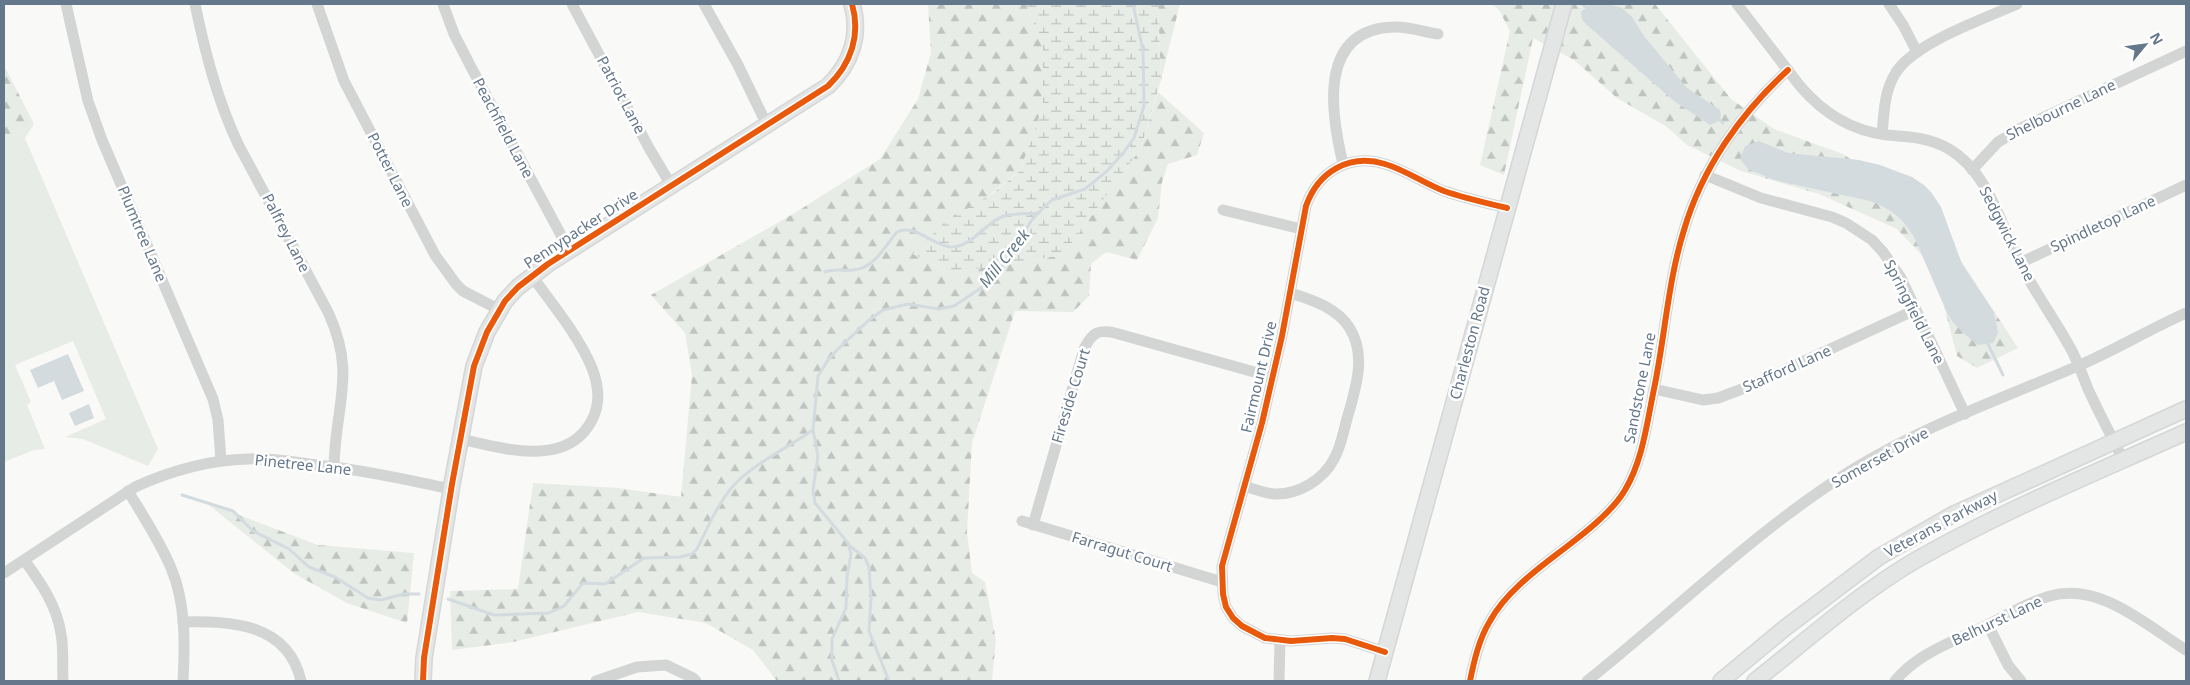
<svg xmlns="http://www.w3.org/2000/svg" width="2190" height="685" font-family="'Noto Sans',sans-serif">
<defs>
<pattern id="forest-firs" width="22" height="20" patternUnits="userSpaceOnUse" patternTransform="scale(1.25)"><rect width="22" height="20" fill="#e8ece6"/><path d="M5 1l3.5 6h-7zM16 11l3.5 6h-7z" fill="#c0c4c0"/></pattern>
<pattern id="wetland-marsh" width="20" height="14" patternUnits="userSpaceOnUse" patternTransform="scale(1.25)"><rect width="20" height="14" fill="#e8ece6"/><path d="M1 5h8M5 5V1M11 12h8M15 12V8" fill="none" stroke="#c0c4c0"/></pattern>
</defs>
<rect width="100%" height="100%" fill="#f9f9f8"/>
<!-- green -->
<polygon fill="#e8ece6" points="34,124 25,138 158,449 148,466 83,439 65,437 106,419 73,341 15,365 31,402 27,405 45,449 34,450 4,462 4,141"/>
<!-- forest -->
<g fill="url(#forest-firs)">
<polygon points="928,4 1026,4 1043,47 1043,106 1020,171 913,254 950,273 1063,255 1141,148 1158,92 1204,133 1197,155 1168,164 1162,182 1158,218 1137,260 1106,252 1091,264 1089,296 1073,312 1015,311 972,443 967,532 972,573 985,582 996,640 992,681 777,681 753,650 706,623 638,612 513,642 452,650 450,591 518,589 533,483 618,488 681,497 692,375 685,333 651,295 793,214 880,159 918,99 931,53"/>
<polygon points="1158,4 1180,4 1161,80"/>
<polygon points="1492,4 1577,4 1581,8 1587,4 1655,4 1731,99 1774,129 1843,154 1930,213 2018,348 1977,368 1957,356 1934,268 1897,229 1819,194 1741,171 1687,145 1667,127 1617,98 1574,60 1533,38 1504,175 1480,165 1510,31 1499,10"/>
<polygon points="4,65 34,124 4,141"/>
<polygon points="205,502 318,545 414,553 407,623 347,603 295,574"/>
</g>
<!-- wetland -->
<polygon fill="url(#wetland-marsh)" points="1026,4 1158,4 1161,80 1141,148 1063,255 950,273 913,254 944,223 993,193 1020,171 1043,106 1043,47"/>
<!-- water -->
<g fill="#d3dbdf">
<polygon points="1591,4 1608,4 1622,8 1632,17 1644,36 1687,88 1720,110 1721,116 1717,122 1710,125 1674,101 1587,25 1582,19 1581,12"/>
<path d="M1759 141 1788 153 1859 160 1880 165 1912 177 1924 185 1931 192 1941 207 1962 264 1994 312 1998 333 1993 343 1978 345C1965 334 1958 330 1948 315L1915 239C1905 220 1890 208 1870 201L1774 180 1748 169 1740 159 1745 146Z"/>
<polygon points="68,354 84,391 62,400 54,381 38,388 30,370"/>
<polygon points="89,404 94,418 75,426 69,413"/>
</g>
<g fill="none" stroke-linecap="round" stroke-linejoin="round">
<!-- stream -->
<g stroke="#d3dbdf" stroke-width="3">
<polyline points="1580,4 1589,8"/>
<polyline points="1716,117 1723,123"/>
<path d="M825 272C835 268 842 271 853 270 874 269 885 246 897 232 916 223 932 246 951 247 973 247 984 223 1004 216 1014 213 1028 214 1039 213"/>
<polyline points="1987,342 2003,375"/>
<polyline points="182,495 233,511 253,531 289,549 309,567 335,577 368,598 381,600 403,594 419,594"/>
<polyline points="850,546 865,558 869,567 871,598 869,631 889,681"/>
<path d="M448 599 494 615 549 613 564 606 583 583 605 584 644 558 680 557 692 554 697 549C708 527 718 503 734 485 752 465 790 446 813 430"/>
<polyline points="839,681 832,660 832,639 846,608 847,577 851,554 848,543 815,503 813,490 818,456 813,430 818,376 828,360 837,350 869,320 883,310 908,304 939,309 954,306 981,288 994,276 1012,252 1031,221 1043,208 1052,200 1085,189 1107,171 1124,152 1134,138 1144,106 1143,51 1133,4"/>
</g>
<!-- secondary casing -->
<g stroke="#d4d6d7" stroke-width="18">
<g id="secondary">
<path d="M423 681 424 658 452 484 474 366 487 332 505 301 518 287 548 264 828 86C851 64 861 35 852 4"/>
<polyline points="1377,681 1564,4"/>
<polyline points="1721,681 1785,628 1879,557 1952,515 2186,409"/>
<path d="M1755 681C1807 640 1858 594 1916 560 2002 511 2095 473 2186 432"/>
</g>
</g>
<!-- street -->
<g stroke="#d3d4d4" stroke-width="11">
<polyline points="66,4 88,101 102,140 213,399 218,420 221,461"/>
<path d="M195 4C205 52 217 99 238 144L328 312C357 374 335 405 334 467"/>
<polyline points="317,4 344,81 435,255 456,284 463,291 500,310"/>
<polyline points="443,4 454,34 471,67 569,250"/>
<polyline points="572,4 649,148 671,185"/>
<polyline points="704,4 738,65 767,125"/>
<path d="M1737 4 1800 86C1823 113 1852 131 1887 135 1909 137 1929 137 1949 149 1988 172 2001 224 2020 263 2035 293 2056 321 2072 351 2078 363 2083 376 2088 389 2099 413 2112 437 2123 460"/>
<polyline points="1889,4 1903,25 1917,52"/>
<path d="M1882 134C1884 114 1884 92 1895 74 1913 43 1984 19 2017 4"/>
<path d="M1343 164C1331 114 1317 30 1393 27 1409 26 1423 32 1438 34"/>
<polyline points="1972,170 1998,142 2023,127 2186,51"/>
<polyline points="1705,175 1761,198 1832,217 1846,223 1872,240 1883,252 1901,278 1965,414"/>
<polyline points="1223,210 1301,229"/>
<polyline points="2020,263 2186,185"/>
<polyline points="1654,389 1703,400 1718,398 1750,386 1915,310"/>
<path d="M460 439C502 448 567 469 592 420 601 403 599 386 592 368 579 336 552 304 532 276"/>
<path d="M1244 486C1254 489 1264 493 1274 494 1298 495 1323 480 1334 459 1342 445 1344 427 1349 412 1357 384 1366 353 1349 327 1336 307 1312 300 1291 293"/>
<path d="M128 491C143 516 160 541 171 568 186 603 185 644 183 681"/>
<polyline points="1022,521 1222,582"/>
<path d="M1033 525 1084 349C1092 333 1097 329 1115 333L1272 377"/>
<path d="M25 561C41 583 57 606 61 634 64 649 62 666 63 681"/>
<path d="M4 573 135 487C170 471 210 460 248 459 269 458 289 461 309 464 357 469 404 479 451 489"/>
<path d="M183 622C231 621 288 623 301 681"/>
<polyline points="1988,625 2008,665 2021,681"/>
<path d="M1385 652 1345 639 1332 638 1291 641 1265 638 1242 626 1233 618 1226 607 1223 594 1222 566 1262 423 1282 336 1306 206C1318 172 1349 153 1385 164 1405 170 1424 183 1444 191 1464 198 1486 203 1507 208"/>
<polyline points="596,681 637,667 666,665 693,678 696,681"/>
<polyline points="1279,681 1280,641"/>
<path d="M1470 681C1474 661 1479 639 1490 621 1508 588 1545 564 1574 541 1591 528 1614 509 1625 490 1643 460 1647 422 1654 389 1665 336 1668 281 1684 230 1702 168 1741 113 1788 70"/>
<path d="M1587 681C1675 611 1756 530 1852 470 1921 427 2003 398 2078 366 2115 350 2150 329 2186 313"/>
<path d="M1895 681C1917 654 1950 643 1981 628 2004 617 2025 603 2050 596 2100 582 2146 625 2186 650"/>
</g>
<!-- secondary -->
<use href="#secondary" stroke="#e4e5e5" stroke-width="15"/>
<!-- cycleway casing -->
<g stroke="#fff" stroke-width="9">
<g id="cycleway">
<path d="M1385 652 1345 639 1332 638 1291 641 1265 638 1242 626 1233 618 1226 607 1223 594 1222 566 1262 423 1282 336 1306 206C1318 172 1349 153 1385 164 1405 170 1424 183 1444 191 1464 198 1486 203 1507 208"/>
<path d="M423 681 424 658 452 484 474 366 487 332 505 301 518 287 548 264 828 86C851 64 861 35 852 4"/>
<path d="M1470 681C1474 661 1479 639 1490 621 1508 588 1545 564 1574 541 1591 528 1614 509 1625 490 1643 460 1647 422 1654 389 1665 336 1668 281 1684 230 1702 168 1741 113 1788 70"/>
</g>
</g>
<!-- cycleway -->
<use href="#cycleway" stroke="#e8590c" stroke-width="6"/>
</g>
<g text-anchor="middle" stroke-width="5" stroke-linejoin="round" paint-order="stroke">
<!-- street labels -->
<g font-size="15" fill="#65778b" stroke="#fff">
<text transform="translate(621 95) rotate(62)" y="5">Patriot Lane</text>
<text transform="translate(2061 110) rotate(-26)" y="5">Shelbourne Lane</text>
<text transform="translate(503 128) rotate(62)" y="5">Peachfield Lane</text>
<text transform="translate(390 170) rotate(63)" y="5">Potter Lane</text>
<text transform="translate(2103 224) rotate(-25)" y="5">Spindletop Lane</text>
<text transform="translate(581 229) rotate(-33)" y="5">Pennypacker Drive</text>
<text transform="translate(286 233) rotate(63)" y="5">Palfrey Lane</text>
<text transform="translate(142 234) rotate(67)" y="5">Plumtree Lane</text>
<text transform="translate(2007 234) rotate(63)" y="5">Sedgwick Lane</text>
<text transform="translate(1914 312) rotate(63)" y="5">Springfield Lane</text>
<text transform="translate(1470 343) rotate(-75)" y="5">Charleston Road</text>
<text transform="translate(1787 369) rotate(-24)" y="5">Stafford Lane</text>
<text transform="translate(1259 377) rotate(-77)" y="5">Fairmount Drive</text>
<text transform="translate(1640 388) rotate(-79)" y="5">Sandstone Lane</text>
<text transform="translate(1071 396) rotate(-73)" y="5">Fireside Court</text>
<text transform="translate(1880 458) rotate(-29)" y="5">Somerset Drive</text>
<text transform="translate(303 465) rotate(6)" y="5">Pinetree Lane</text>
<text transform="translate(1941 524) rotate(-28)" y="5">Veterans Parkway</text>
<text transform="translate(1122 552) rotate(17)" y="5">Farragut Court</text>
<text transform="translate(1997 621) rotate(-25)" y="5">Belhurst Lane</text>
</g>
<!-- water labels -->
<g font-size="16" font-style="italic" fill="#617986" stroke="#fff">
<text transform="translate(1004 258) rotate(-51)" y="6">Mill Creek</text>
</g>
</g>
<!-- border -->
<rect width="2190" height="685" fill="none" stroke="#65778b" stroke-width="10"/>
<!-- north arrow -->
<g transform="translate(2145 45) rotate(61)" stroke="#ffffff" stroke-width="4" paint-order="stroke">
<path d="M0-4L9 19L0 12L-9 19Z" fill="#65778b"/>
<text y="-8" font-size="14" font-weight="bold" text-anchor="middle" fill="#65778b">N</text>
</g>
</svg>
